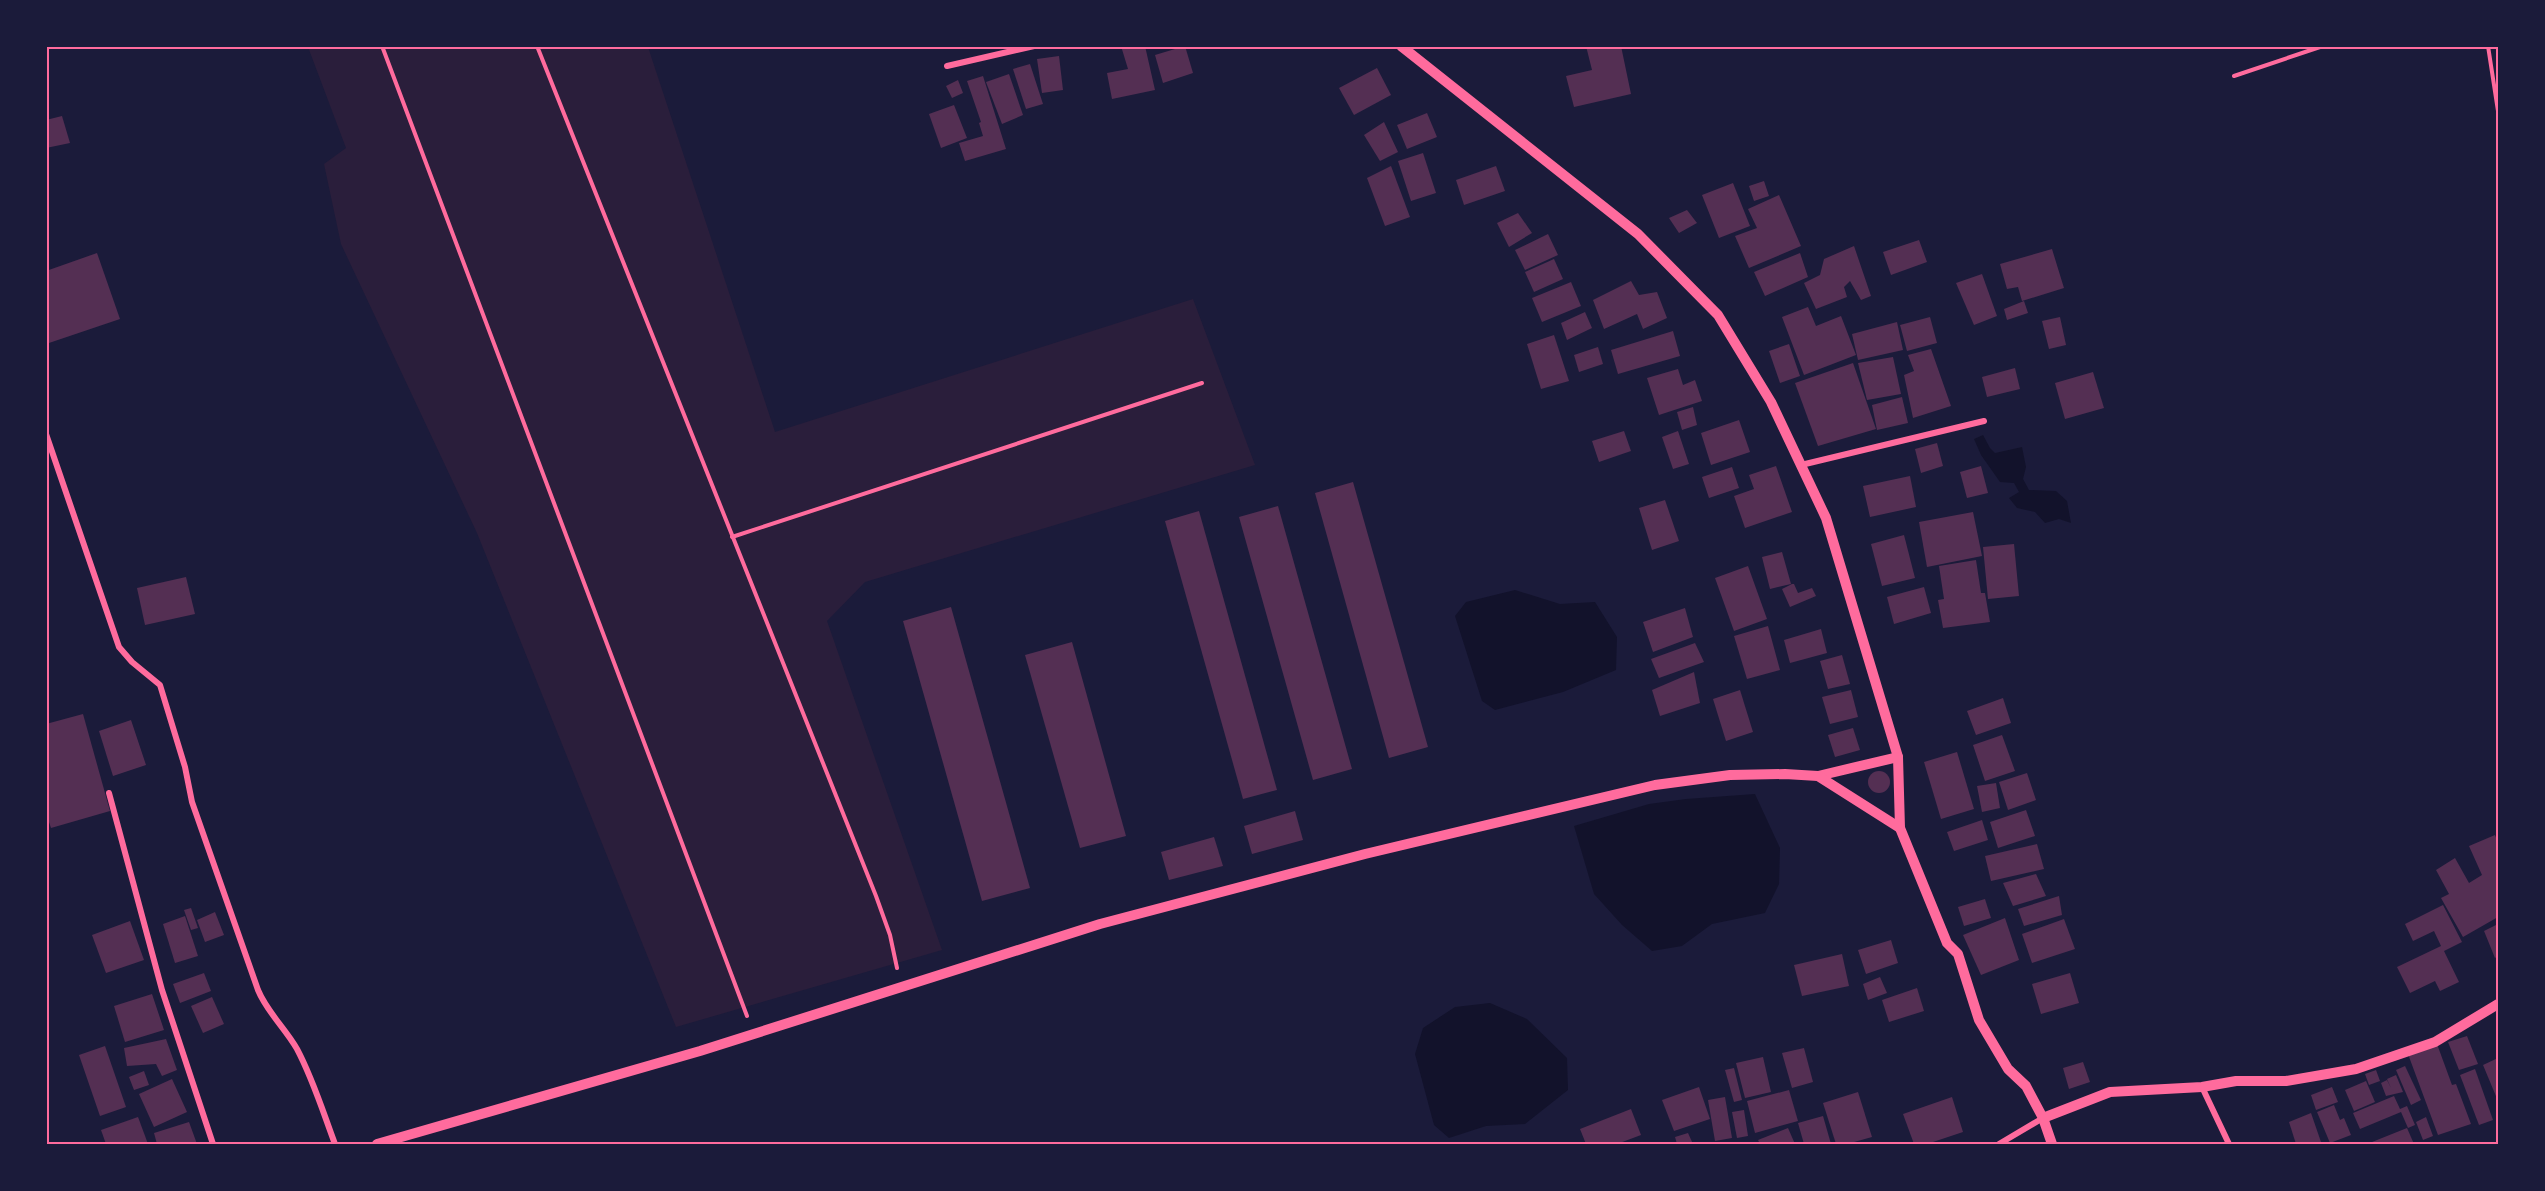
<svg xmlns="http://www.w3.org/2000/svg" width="2545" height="1191" font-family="Figtree,sans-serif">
<rect width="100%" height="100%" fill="#1b1b3a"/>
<!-- green -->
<polygon fill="#2a1e3b" points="308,47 648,47 775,432 1193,299 1255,465 865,582 827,621 942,950 676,1027 477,533 341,244 324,164 346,148"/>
<!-- water -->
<g fill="#12122b">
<polygon points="1983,435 1990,448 1995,453 2022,447 2026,467 2023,479 2029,490 2056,491 2067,501 2071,523 2059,519 2045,523 2035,512 2017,508 2009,498 2019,492 2014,483 2000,482 1981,455 1974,439"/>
<polygon points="1515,590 1560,604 1595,602 1617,637 1616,670 1563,692 1495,710 1482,701 1455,616 1466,602"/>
<polygon points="1755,794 1780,848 1779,884 1765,913 1712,924 1682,946 1652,951 1622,925 1594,894 1574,826 1649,804 1686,799"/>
<polygon points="1490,1003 1527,1019 1567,1058 1568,1090 1525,1124 1486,1126 1449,1138 1434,1125 1415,1054 1423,1028 1455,1007"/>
</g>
<!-- building -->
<g fill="#542f53">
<polygon points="1121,46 1145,46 1155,90 1112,99 1107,73 1128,69"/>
<polygon points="1185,46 1193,73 1163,83 1155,55"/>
<polygon points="1586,46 1621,46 1631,94 1574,107 1566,76 1592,70"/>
<polygon points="1059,56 1063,90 1042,93 1037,59"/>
<polygon points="1030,64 1043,104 1026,109 1013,69"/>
<polygon points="1377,68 1391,95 1354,115 1339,88"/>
<polygon points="1009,74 1023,115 1002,124 986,82"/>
<polygon points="983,76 1006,149 965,161 959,143 983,136 979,123 981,122 967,81"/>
<polygon points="958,80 963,93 952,98 946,86"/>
<polygon points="954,105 967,138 941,148 929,114"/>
<polygon points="1427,113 1437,137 1407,149 1397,125"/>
<polygon points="62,116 70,143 46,148 46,120"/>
<polygon points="1384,122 1398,152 1380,161 1364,135"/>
<polygon points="1423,153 1436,193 1411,201 1398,161"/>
<polygon points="1391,166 1410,217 1385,226 1367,178"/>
<polygon points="1496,166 1505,191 1464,205 1456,180"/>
<polygon points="1764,181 1769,196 1754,201 1749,186"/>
<polygon points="1733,183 1750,226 1719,238 1702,195"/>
<polygon points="1779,195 1801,246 1749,268 1735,236 1757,228 1748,209"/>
<polygon points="1687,210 1697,223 1679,233 1669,218"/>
<polygon points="1518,213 1532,233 1509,247 1497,223"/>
<polygon points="1548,234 1558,255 1525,270 1515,250"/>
<polygon points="1919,240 1927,262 1891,275 1883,252"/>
<polygon points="1854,246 1871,296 1861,300 1850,281 1844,287 1847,297 1816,309 1804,283 1820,275 1824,259"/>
<polygon points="2052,249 2064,288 2022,301 2018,287 2007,289 2000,264"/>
<polygon points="97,253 120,319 46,344 46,271"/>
<polygon points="1800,253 1808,277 1765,296 1754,272"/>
<polygon points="1554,259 1563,279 1534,292 1525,272"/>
<polygon points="1982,274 1997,316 1974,325 1956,283"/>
<polygon points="1631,281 1639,295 1657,292 1667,318 1643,329 1637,314 1604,329 1593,300"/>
<polygon points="1571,282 1581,306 1542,322 1532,298"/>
<polygon points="2024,301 2028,313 2007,320 2004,309"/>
<polygon points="1808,307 1816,326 1841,316 1856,355 1804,375 1782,317"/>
<polygon points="1585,312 1592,328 1567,340 1561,323"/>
<polygon points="1930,317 1937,343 1907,351 1900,325"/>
<polygon points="2060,317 2066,345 2049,349 2042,321"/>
<polygon points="1897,322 1903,350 1858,360 1852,334"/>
<polygon points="1673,331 1680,356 1618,374 1611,350"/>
<polygon points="1554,335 1569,381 1541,389 1527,344"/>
<polygon points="1789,344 1800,376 1780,383 1769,351"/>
<polygon points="1598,347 1603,364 1579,372 1574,355"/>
<polygon points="1931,349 1951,406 1913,418 1904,375 1914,371 1908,355"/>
<polygon points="1893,357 1901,394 1867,400 1858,363"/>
<polygon points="1853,363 1876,429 1818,446 1795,383"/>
<polygon points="2015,368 2020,389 1987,397 1982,377"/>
<polygon points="1678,369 1683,385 1695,380 1702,401 1659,415 1647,378"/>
<polygon points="2093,372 2104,408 2065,419 2055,383"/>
<polygon points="1902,397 1908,423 1877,430 1872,405"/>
<polygon points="1693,407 1697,425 1682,430 1677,412"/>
<polygon points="1739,420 1750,452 1711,465 1701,433"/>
<polygon points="1624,431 1631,451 1599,462 1592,441"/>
<polygon points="1678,431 1689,464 1673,469 1662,437"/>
<polygon points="1937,443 1943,466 1921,473 1915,449"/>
<polygon points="1776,466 1792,512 1745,528 1734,496 1754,489 1749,475"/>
<polygon points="1981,466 1988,493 1967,498 1960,472"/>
<polygon points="1732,467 1739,488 1709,498 1702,477"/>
<polygon points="1910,476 1916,507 1870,517 1863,486"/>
<polygon points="1353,482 1428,747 1389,758 1315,493"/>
<polygon points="1665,500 1679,541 1652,550 1639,508"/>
<polygon points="1278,506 1352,769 1313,780 1239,517"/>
<polygon points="1199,511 1277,790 1243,799 1165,521"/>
<polygon points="1973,512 1982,556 1927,567 1919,522"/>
<polygon points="1904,535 1915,578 1882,586 1871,544"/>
<polygon points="2014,544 2019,596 1988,599 1983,547"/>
<polygon points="1782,552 1791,584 1770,589 1762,557"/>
<polygon points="1976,560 1981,593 1985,593 1990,622 1943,628 1938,600 1944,599 1939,566"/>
<polygon points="1748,566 1767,619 1734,631 1715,578"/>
<polygon points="186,577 195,614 145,625 137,588"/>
<polygon points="1792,584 1794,584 1798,593 1812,588 1816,596 1790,607 1782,589"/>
<polygon points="1924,587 1931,613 1894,624 1887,597"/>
<polygon points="951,607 1030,888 982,901 903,621"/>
<polygon points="1685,608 1693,637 1653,652 1643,622"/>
<polygon points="1768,626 1780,670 1747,679 1734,636"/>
<polygon points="1821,629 1827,653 1790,663 1784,640"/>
<polygon points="1072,642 1126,836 1080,848 1025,655"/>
<polygon points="1695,643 1704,662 1659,678 1651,659"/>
<polygon points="1842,655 1850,684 1828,689 1820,661"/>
<polygon points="1694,672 1700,703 1660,716 1652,690"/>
<polygon points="1740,690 1753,732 1726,741 1713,699"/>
<polygon points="1851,690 1858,717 1830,724 1822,697"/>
<polygon points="2003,698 2011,723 1976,735 1967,711"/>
<polygon points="83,714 110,811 51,828 46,813 46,724"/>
<polygon points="131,720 146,765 113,776 99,731"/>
<polygon points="1853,728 1860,750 1835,757 1828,735"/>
<polygon points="2002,735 2015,771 1985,781 1973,745"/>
<polygon points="1957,752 1974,809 1941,819 1924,762"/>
<circle cx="1879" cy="782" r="11"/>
<polygon points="2027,773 2036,800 2008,810 1999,782"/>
<polygon points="1996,783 2000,808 1982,812 1977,786"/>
<polygon points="2026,810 2035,836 1998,848 1990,822"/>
<polygon points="1295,811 1303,840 1252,854 1244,826"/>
<polygon points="1982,820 1988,840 1954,851 1947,832"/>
<polygon points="2495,835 2498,843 2498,917 2463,937 2441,898 2449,894 2436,870 2455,858 2469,883 2482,875 2469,846"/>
<polygon points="1214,837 1223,866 1169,880 1161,852"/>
<polygon points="2037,844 2044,869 1991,881 1985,856"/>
<polygon points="2036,874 2046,896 2013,906 2003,883"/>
<polygon points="2059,896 2062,915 2024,926 2018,909"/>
<polygon points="1985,899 1991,918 1964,926 1958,907"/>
<polygon points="2443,905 2462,942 2444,951 2459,982 2440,991 2435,981 2410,993 2397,967 2441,946 2434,931 2413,941 2405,924"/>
<polygon points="191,908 198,928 191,930 184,910"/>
<polygon points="215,912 224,935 205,942 197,920"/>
<polygon points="185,916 198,956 175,963 163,924"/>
<polygon points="2005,918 2019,960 1981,975 1963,935"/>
<polygon points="2064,919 2075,949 2032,963 2022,934"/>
<polygon points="130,921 144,960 106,973 92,935"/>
<polygon points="2498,924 2498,956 2495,958 2484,931"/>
<polygon points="1891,940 1898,963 1866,974 1858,950"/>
<polygon points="1842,954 1849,986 1802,996 1794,965"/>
<polygon points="204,973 211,991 180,1003 173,984"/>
<polygon points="2070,973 2079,1003 2041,1014 2032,984"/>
<polygon points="1880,977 1887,993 1868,1000 1863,984"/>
<polygon points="1917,988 1924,1011 1889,1022 1882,1000"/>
<polygon points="152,994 164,1030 125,1042 114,1006"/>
<polygon points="212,997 224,1024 203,1033 191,1006"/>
<polygon points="2467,1036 2478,1064 2459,1070 2448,1042"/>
<polygon points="166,1039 177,1070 162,1076 156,1064 127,1066 124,1048"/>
<polygon points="2437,1044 2452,1085 2456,1084 2471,1124 2438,1135 2408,1054"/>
<polygon points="105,1046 126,1107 100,1116 79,1055"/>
<polygon points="1804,1048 1813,1082 1792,1088 1782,1053"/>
<polygon points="1763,1057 1771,1092 1745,1098 1736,1063"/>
<polygon points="2498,1058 2498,1101 2483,1065"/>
<polygon points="2083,1062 2090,1082 2069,1089 2063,1068"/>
<polygon points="2405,1066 2421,1100 2411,1105 2396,1070"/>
<polygon points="1734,1068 1742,1100 1734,1102 1725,1070"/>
<polygon points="2475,1069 2493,1120 2479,1125 2460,1075"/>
<polygon points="2376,1070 2380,1081 2369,1085 2365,1074"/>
<polygon points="144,1071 149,1085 134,1090 129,1077"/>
<polygon points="2396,1075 2403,1092 2386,1096 2381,1083 2387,1080 2391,1088 2387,1079"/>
<polygon points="172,1079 187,1112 154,1127 139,1094"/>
<polygon points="2366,1081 2375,1102 2354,1111 2345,1090"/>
<polygon points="1699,1087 1710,1119 1674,1131 1662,1100"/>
<polygon points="2332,1087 2338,1102 2316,1110 2311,1095"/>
<polygon points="1789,1090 1798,1121 1755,1133 1747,1101"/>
<polygon points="1858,1092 1872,1137 1847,1144 1836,1144 1823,1103"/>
<polygon points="2394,1096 2400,1109 2407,1106 2415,1125 2408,1128 2401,1112 2360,1129 2353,1113"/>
<polygon points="1725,1097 1732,1138 1715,1141 1708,1100"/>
<polygon points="1952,1097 1963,1132 1927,1144 1914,1144 1903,1114"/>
<polygon points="2334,1105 2340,1120 2344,1118 2351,1135 2330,1143 2317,1112"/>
<polygon points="1631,1109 1641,1135 1617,1144 1586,1144 1580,1129"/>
<polygon points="1744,1110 1748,1136 1737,1138 1732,1112"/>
<polygon points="2311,1113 2321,1142 2314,1144 2296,1144 2289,1122"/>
<polygon points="1823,1116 1831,1144 1804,1144 1798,1123"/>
<polygon points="138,1117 148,1144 106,1144 101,1130"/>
<polygon points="2426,1117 2433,1136 2423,1140 2416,1122"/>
<polygon points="189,1122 197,1144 157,1144 154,1133"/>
<polygon points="1788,1128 1795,1144 1760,1144 1758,1140"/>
<polygon points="2407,1128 2414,1144 2373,1144 2372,1142"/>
<polygon points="1688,1133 1693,1144 1677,1144 1675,1137"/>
</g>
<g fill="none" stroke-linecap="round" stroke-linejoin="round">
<!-- path -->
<g stroke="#ff6b9d" stroke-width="4">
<polyline points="382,46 747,1016"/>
<polyline points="537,46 876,896 890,935 897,968"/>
<polyline points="2488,46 2498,111"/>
<polyline points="2234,76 2323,46"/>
<polyline points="732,537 1202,383"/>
</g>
<!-- minor -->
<g stroke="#ff6b9d" stroke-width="6">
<polyline points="947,66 1034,46"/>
<path d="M46 434 119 647 132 662 160 685 185 767 192 802 258 990C267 1012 285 1028 297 1049 313 1079 323 1112 335 1144"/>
<polyline points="1801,465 1984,421"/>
<polyline points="109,793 162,990 213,1144"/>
<polyline points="2202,1087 2229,1144"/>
<polyline points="1999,1144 2043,1118"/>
</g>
<!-- tertiary -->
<g stroke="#ff6b9d" stroke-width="10">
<polyline points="1401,46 1638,234 1718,315 1771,402 1826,518 1898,757 1900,828 1947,943 1958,954 1979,1020 2008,1069 2026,1086 2043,1118 2052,1144"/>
<polyline points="1818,776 1898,757"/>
<polyline points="2043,1118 2110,1092 2202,1087 2236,1081 2286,1081 2356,1069 2435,1042 2498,1004"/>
<polyline points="377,1144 700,1051 1100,924 1365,854 1655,785 1730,775 1785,774 1818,776 1900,828"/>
</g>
</g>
<!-- border -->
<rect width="2545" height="1191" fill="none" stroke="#1b1b3a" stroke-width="96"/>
<rect x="48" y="48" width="2449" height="1095" fill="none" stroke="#ff6b9d" stroke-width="2"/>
</svg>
